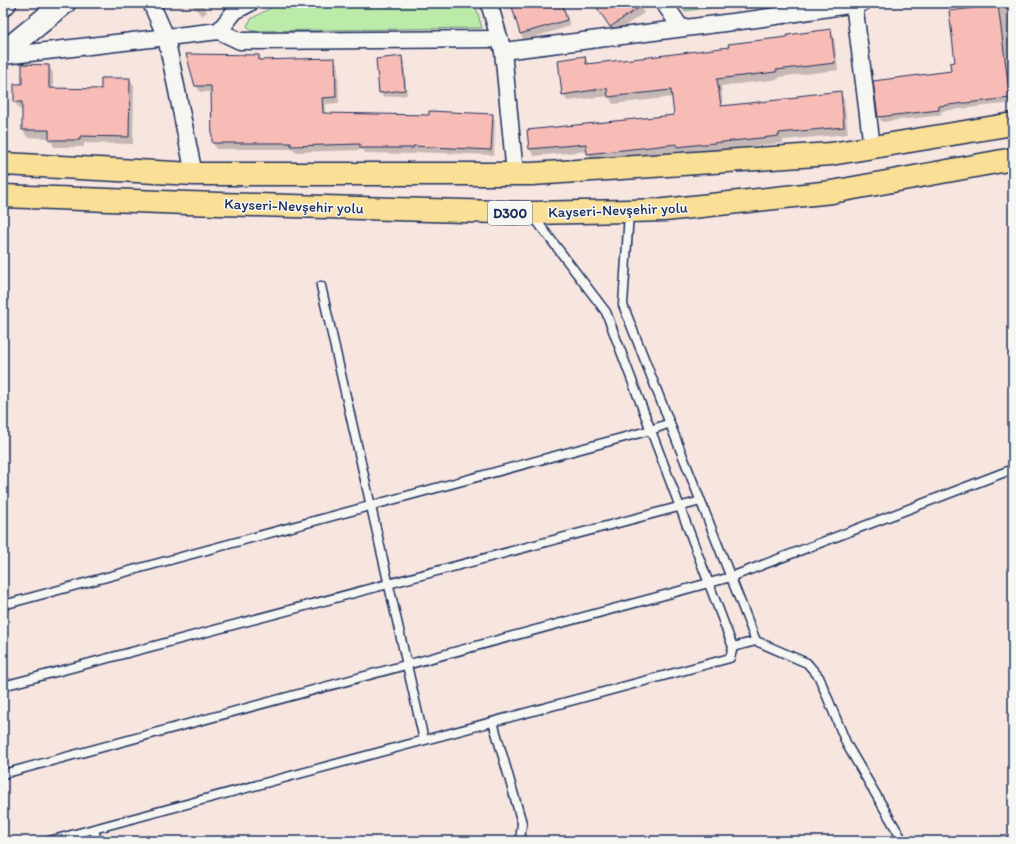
<svg xmlns="http://www.w3.org/2000/svg" width="1016" height="844" font-family="Itim,sans-serif">
<rect width="100%" height="100%" fill="#f7e5e0"/>
<filter id="ink" filterUnits="userSpaceOnUse"><feTurbulence type="fractalNoise" baseFrequency=".025" numOctaves="2"/><feDisplacementMap in="SourceGraphic" scale="8" xChannelSelector="R" yChannelSelector="G"/><feConvolveMatrix kernelMatrix="1 2 1 2 8 2 1 2 1" color-interpolation-filters="sRGB"/></filter>
<g filter="url(#ink)">
<!-- green -->
<g fill="#bbeaa9" stroke="#6b8c84">
<polygon points="279,3 475,3 482,28 251,31 247,26 251,19"/>
<polygon points="680,3 745,3 684,11"/>
</g>
<!-- shadow -->
<g fill="#0003">
<polygon points="190,3 207,3 204,6 207,12 202,16"/>
<polygon points="512,3 563,3 570,26 524,40 520,33"/>
<polygon points="594,3 638,3 644,13 614,33"/>
<polygon points="1013,4 1013,103 941,111 942,115 882,122 879,117 952,72 957,63 950,12"/>
<polygon points="830,30 834,37 838,70 779,77 779,79 721,86 723,106 798,99 840,92 844,99 848,134 783,140 783,143 728,149 682,153 681,151 592,160 588,153 588,151 534,156 530,149 675,116 673,97 613,104 609,96 567,101 563,94 585,57 589,65 730,48"/>
<polygon points="259,56 262,61 334,59 338,65 339,103 325,104 325,114 430,116 492,115 495,121 494,155 416,152 416,154 365,153 363,150 296,152 294,149 216,149 213,143 212,92 200,92 196,85"/>
<polygon points="401,57 404,62 407,95 383,97 380,92"/>
<polygon points="49,66 53,73 53,89 102,90 130,79 134,86 133,144 84,143 84,147 54,147 50,139 50,138 27,137 23,130 23,110 19,109 15,102 15,85 23,85"/>
</g>
<!-- building -->
<g fill="#f8bcb6" stroke="#1b2f5e">
<polygon points="511,3 562,3 567,20 520,34"/>
<polygon points="594,3 646,3 610,27"/>
<polygon points="998,5 1010,98 939,106 939,110 878,117 873,81 951,71 950,63 955,62 949,11"/>
<polygon points="831,29 835,63 776,70 776,72 717,79 721,106 797,98 797,96 841,91 844,127 779,133 779,136 723,142 677,147 677,144 587,154 586,144 529,149 527,130 674,115 671,90 608,97 607,88 562,95 558,60 585,56 586,64 650,57 729,47 728,44 787,37 787,35"/>
<polygon points="186,54 259,55 259,60 335,58 336,97 322,98 323,113 429,115 429,111 493,114 491,150 413,146 413,148 360,148 360,144 291,146 291,143 212,143 211,86 195,86"/>
<polygon points="402,56 405,90 379,93 376,59"/>
<polygon points="22,64 49,65 49,88 101,89 101,78 130,78 129,137 80,136 80,140 49,140 49,130 22,130 22,102 14,102 14,84 22,84"/>
</g>
<g fill="none" stroke-linecap="round" stroke-linejoin="round">
<!-- lane casing -->
<g stroke="#1b2f5e" stroke-width="11">
<g id="lane">
<polyline points="533,216 606,312 733,647 756,641 623,305 629,213"/>
<polyline points="321,286 424,740"/>
<polyline points="3,605 651,430 670,423"/>
<polyline points="756,641 807,663 819,677 847,745 903,841"/>
<polyline points="3,686 701,501"/>
<polyline points="493,722 522,823 520,841"/>
<polyline points="3,774 731,577 1013,469"/>
<polyline points="94,829 97,841"/>
<polyline points="49,841 730,658 733,647"/>
</g>
</g>
<!-- street casing -->
<g stroke="#1b2f5e" stroke-width="19">
<g id="street">
<polyline points="151,3 166,37 194,174"/>
<polyline points="489,3 503,51 515,174"/>
<polyline points="664,3 681,28"/>
<polyline points="854,3 872,147"/>
<polyline points="219,31 240,41 500,39"/>
<polyline points="503,51 756,19 862,3"/>
<polyline points="3,56 219,31 235,11 250,3"/>
</g>
</g>
<!-- secondary casing -->
<g stroke="#1b2f5e" stroke-width="25">
<g id="secondary">
<polyline points="3,5 5,3"/>
<polyline points="3,53 64,3"/>
</g>
</g>
<!-- highway casing -->
<g stroke="#1b2f5e" stroke-width="25">
<g id="highway">
<polyline points="3,164 194,174 532,174 831,154 1013,124"/>
<polyline points="3,196 187,203 531,213 629,211 664,210 832,192 1013,159"/>
</g>
</g>
<!-- lane -->
<use href="#lane" stroke="#f6f6f2" stroke-width="8"/>
<!-- street -->
<use href="#street" stroke="#f6f6f2" stroke-width="16"/>
<!-- secondary -->
<use href="#secondary" stroke="#f6f6f2" stroke-width="22"/>
<!-- highway -->
<use href="#highway" stroke="#fadf96" stroke-width="22"/>
</g>
</g>
<g text-anchor="middle" stroke-width="3" stroke-linejoin="round" paint-order="stroke">
<!-- shield labels -->
<rect fill="#f6f6f2" stroke="#5d6b8a" stroke-width="1" x="488" y="201" width="44" height="24" rx="3"/>
<g font-size="14" font-weight="bold" fill="#1b2f5e">
<text x="510" y="218">D300</text>
</g>
<!-- street labels -->
<g font-size="15" fill="#1b2f5e" stroke="#f6f6f2">
<text transform="translate(294 206) rotate(2)" y="5">Kayseri-Nevşehir yolu</text>
<text transform="translate(618 210) rotate(-2)" y="5">Kayseri-Nevşehir yolu</text>
</g>
</g>
<!-- margin -->
<rect width="1016" height="844" fill="none" stroke="#f6f6f2" stroke-width="16"/>
<rect x="8" y="8" width="1000" height="828" fill="none" stroke="#1b2f5e" stroke-width="1.5" filter="url(#ink)"/>
</svg>
